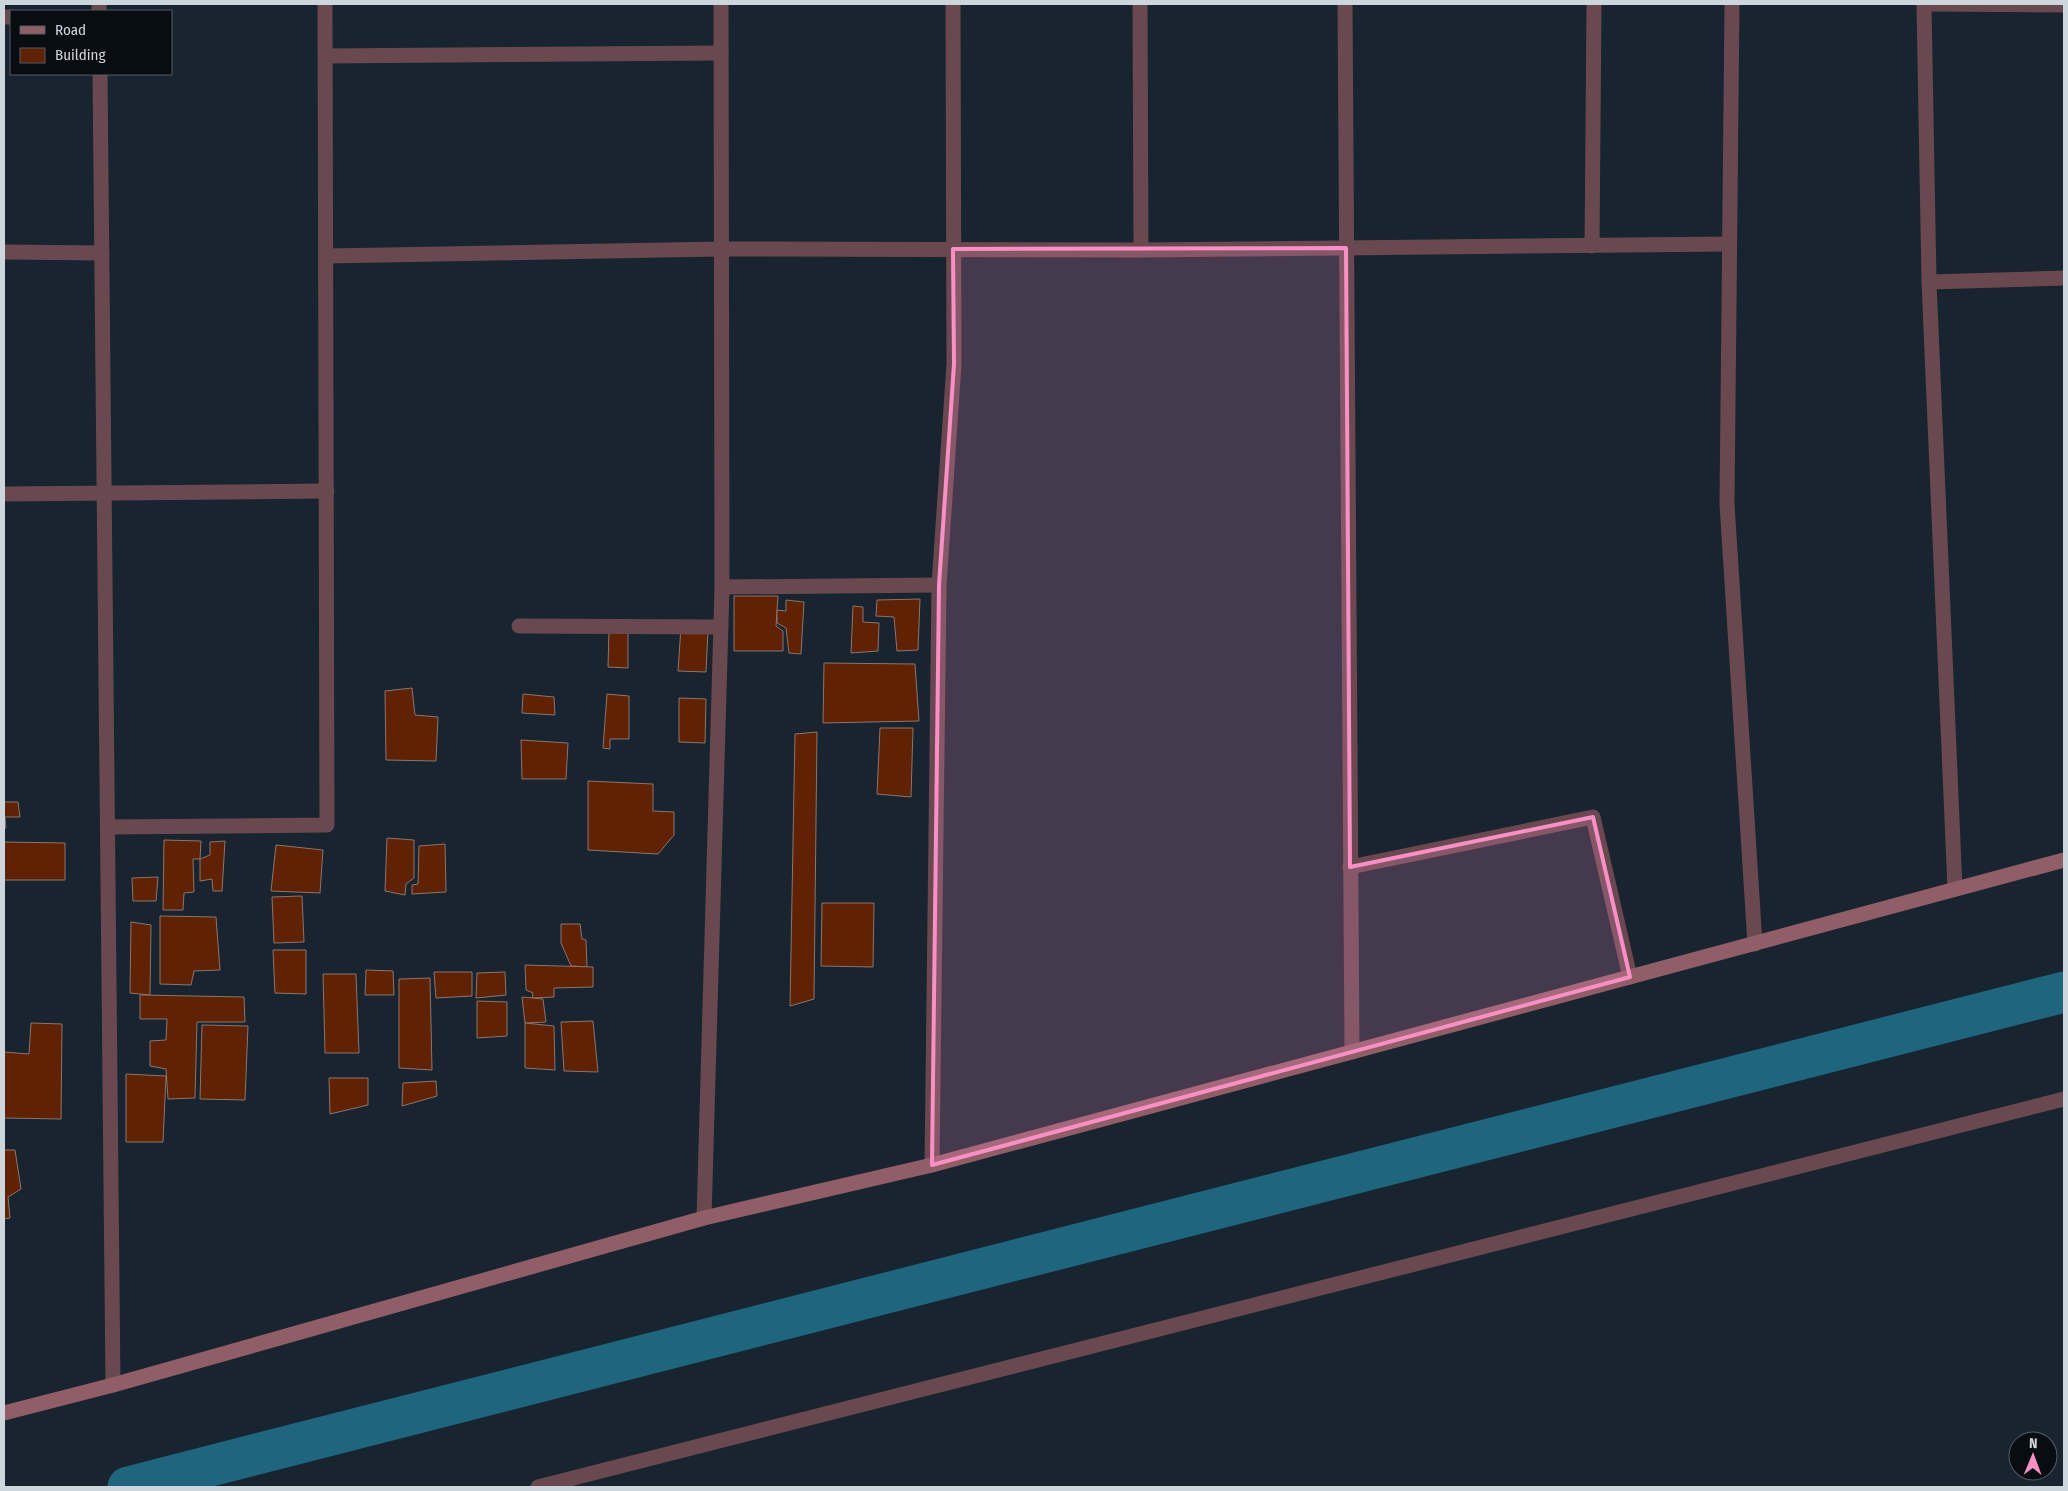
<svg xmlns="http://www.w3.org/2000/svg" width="2068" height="1491" font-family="'Fira Sans Condensed',sans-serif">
<rect width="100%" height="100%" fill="#18242f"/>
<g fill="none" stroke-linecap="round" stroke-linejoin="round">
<!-- canal -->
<polyline stroke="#1e667e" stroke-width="41" points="128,1487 2064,992"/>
</g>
<!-- building -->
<g fill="#602202" stroke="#8a766e">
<polygon points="734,596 778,596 776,626 783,631 783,651 734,651"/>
<polygon points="920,599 918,650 897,651 894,617 876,616 877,600"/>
<polygon points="786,600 804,602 801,654 789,653 786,628 777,623 777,610 786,611"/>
<polygon points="853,606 863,607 863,622 879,623 878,651 851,653"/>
<polygon points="681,627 708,630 706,672 678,671"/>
<polygon points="609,629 628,630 628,668 608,667"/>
<polygon points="824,663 915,664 919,721 823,723"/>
<polygon points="412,688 415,715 438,717 436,761 386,760 385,691"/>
<polygon points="523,694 554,697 555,715 522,713"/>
<polygon points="607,694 629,696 629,739 610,739 610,749 603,748"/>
<polygon points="679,698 706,699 705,743 679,742"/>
<polygon points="880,728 913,728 911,797 877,794"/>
<polygon points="817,732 814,999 790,1006 795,734"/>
<polygon points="521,740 568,743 566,779 522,779"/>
<polygon points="588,781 653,784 653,811 674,812 674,835 658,854 588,850"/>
<polygon points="4,802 18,802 20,817 5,817 6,828 4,828"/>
<polygon points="387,838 414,840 414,878 406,884 405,895 385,891"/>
<polygon points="164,840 201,841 200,859 193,859 194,892 184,893 183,910 163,910"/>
<polygon points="225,841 222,891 213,891 212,879 200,881 200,859 210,855 210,842"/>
<polygon points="4,842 65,843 65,880 4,880"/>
<polygon points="445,844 446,892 412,894 412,885 418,884 419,846"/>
<polygon points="276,845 323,850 320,893 271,891"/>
<polygon points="158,877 156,901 133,901 132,878"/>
<polygon points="302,896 304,942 274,943 272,897"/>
<polygon points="822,903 874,903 873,967 821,966"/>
<polygon points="160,916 216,917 220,970 194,971 191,985 160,984"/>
<polygon points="131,922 151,925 150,995 130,993"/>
<polygon points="561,924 580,924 582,939 586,940 587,967 571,966 561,943"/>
<polygon points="273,950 306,950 306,994 275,993"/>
<polygon points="525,965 593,967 593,987 554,988 554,997 532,998 533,993 526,990"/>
<polygon points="366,970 393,971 394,995 365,995"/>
<polygon points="434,972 472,972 472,996 436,998"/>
<polygon points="505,972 506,995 476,998 477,973"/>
<polygon points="323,974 356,974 359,1053 325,1053"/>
<polygon points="430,978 432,1070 399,1068 399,979"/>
<polygon points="140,995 244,997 245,1022 197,1022 195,1098 168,1099 166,1069 150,1066 150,1041 166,1040 167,1019 140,1019"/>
<polygon points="522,997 543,999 546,1022 525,1023"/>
<polygon points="477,1001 507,1002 507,1036 477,1038"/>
<polygon points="593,1021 598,1072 564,1071 561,1022"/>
<polygon points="31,1023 62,1024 61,1119 4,1118 4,1052 29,1054"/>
<polygon points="525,1023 554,1026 555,1070 525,1068"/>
<polygon points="202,1025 248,1026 245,1100 200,1099"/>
<polygon points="126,1074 166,1076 163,1142 126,1142"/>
<polygon points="329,1078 368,1078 368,1105 330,1114"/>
<polygon points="436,1081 437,1096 402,1106 403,1083"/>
<polygon points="4,1150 15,1150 21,1189 8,1197 10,1218 4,1219"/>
</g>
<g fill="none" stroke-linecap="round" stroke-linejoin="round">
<!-- street -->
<g stroke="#69494f" stroke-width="15">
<polyline points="99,4 99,11"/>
<polyline points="1140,4 1141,250"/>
<polyline points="1345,4 1352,1052"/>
<polyline points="1732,4 1727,504 1755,944"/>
<polyline points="1924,4 1929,282 2064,278"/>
<polyline points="1924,4 2064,5"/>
<polyline points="4,17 11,17"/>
<polyline points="326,56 721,53"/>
<polyline points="100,74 113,1385"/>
<polyline points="1592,246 1594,4"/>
<polyline points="4,252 102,253"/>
<polyline points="327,256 721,249 1141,250 1729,244"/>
<polyline points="1929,282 1955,889"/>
<polyline points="4,494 327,491"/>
<polyline points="722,587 939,585"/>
<polyline points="519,626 721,627"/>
<polyline points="108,827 327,825 325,4"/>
<polyline points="1350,867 1593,817 1630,977"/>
<polyline points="932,1165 939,585 954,364 953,4"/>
<polyline points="704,1218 722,587 721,4"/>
<polyline points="538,1487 2064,1099"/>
</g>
<!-- secondary -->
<polyline stroke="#915e67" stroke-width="15" points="4,1413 113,1385 704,1218 932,1165 2064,860"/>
</g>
<!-- marked area -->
<path fill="#fa8fc6" fill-opacity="0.2" stroke="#fa8fc6" stroke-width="4" stroke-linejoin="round" d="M1346 248 1350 867 1593 817 1630 977 932 1165 939 585 954 364 953 249Z"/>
<!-- border -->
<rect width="2068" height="1491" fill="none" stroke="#cdd5dd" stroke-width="10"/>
<!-- legend -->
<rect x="10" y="10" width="162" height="65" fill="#080d12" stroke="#575d63"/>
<rect x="20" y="26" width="25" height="8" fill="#915e67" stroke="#575d63"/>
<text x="55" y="35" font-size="15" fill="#cdd5dd">Road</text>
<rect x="20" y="48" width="25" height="15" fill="#602202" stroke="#575d63"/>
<text x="55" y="60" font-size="15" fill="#cdd5dd">Building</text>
<!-- north arrow -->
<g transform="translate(2033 1456) rotate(1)"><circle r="24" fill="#080d12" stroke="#575d63"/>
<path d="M0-4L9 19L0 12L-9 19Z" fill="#fa8fc6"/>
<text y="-8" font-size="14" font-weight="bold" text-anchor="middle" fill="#cdd5dd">N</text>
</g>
</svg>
